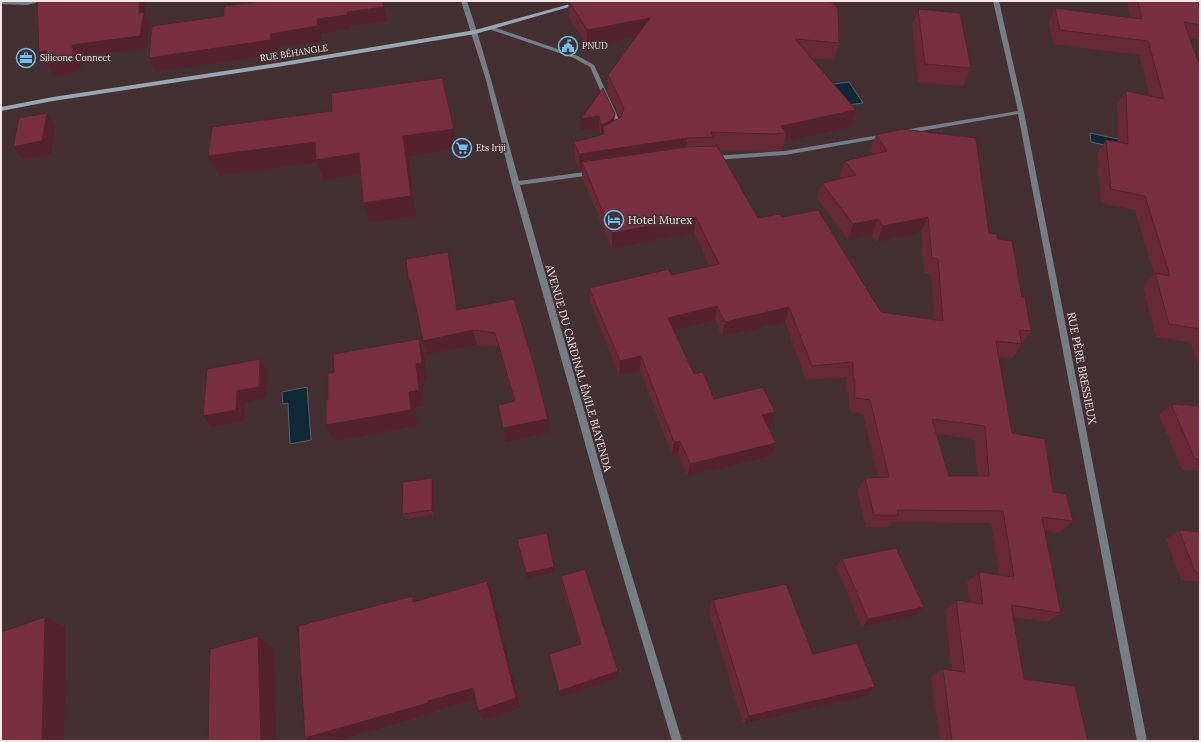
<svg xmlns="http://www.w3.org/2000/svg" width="1201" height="742" font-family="Lora,serif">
<rect width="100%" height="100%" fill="#442f32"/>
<!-- water -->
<g fill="#0f2937" stroke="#54626c">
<polygon points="849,82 863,103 847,105 833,84"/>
<polygon points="1090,133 1127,141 1127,150 1091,142"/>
<polygon points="307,387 311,440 290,444 288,403 283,404 282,392"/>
</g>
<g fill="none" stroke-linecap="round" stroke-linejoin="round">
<!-- lane -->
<polygon fill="#757e84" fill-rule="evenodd" points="489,27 493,27 578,56 594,65 622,126 620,130 618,131 615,129 616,126 590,67 574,58 489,29"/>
<!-- street -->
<g fill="#757e84" fill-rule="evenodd">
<polygon points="1,1 44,1 27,5 1,4"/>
<path d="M461 1H467C487 60 502 121 519 181L592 171 595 173 592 175 520 185 622 543 682 741H672L613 543 512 184 486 80Z"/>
<polygon points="993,1 999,1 1024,112 1147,741 1137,741 1018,114 904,134 901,132 904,130 1018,111"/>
<polygon points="885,134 888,136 887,137 785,155 714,160 711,158 714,156 785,151"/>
</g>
<!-- secondary -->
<polygon fill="#98a7b0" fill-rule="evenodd" points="581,1 590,1 475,34 277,67 53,101 1,111 1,107 53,97 277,63 475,30"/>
</g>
<!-- wall -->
<g fill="#672938" fill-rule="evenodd">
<path d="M568 1 839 43 834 60 811 58 856 110 851 127 784 142 782 150 769 151 719 150 758 218 782 217 881 312 934 319 931 274 924 273 921 232 877 242 872 235 848 240 817 198 822 183 841 178 840 176 845 161 873 155 870 150 876 135 989 233 998 239 1022 297 1031 331 1022 343V344L1012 359 999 357 1012 433 1073 521 1059 533 1045 531 1061 613 1047 622 1013 617 1024 679 1088 741H940L931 677 943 669 952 670 945 610 956 600 970 602 967 582 979 572 999 575 991 523 893 522 889 527H866L857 490 865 478 878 477 863 414 849 411V393L846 392V377L806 380 785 322 722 336 715 320 674 330 694 374 714 399 775 412 771 426H768L776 443 771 456 687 476 678 454 672 455 640 370 619 375 590 302 589 288 671 275 710 266 694 232 612 249 582 177V170L580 171 575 159 574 142 601 135 599 128 581 131 603 88 614 121 620 118 608 92V75L636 38 588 47 569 17ZM937 434 974 439 977 476H949Z"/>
<polygon points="1127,1 1200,1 1200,40 1190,38 1200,67 1200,368 1199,368 1191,343 1156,337 1143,287 1154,274 1135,210 1101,203 1097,154 1106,140 1118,142 1117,105 1126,91 1150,96 1139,55 1053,44 1049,22 1055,8 1130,17"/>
<polygon points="918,9 971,68 963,86 918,82 912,26"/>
<polygon points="451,267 458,310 514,299 549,432 506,442 498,405 514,402 498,347 477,345 427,355 423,341 413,295 408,280"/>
<polygon points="1171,404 1200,406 1200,471 1182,470 1159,415"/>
<polygon points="434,483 434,515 405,519 402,514"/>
<polygon points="1179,530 1200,532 1200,582 1181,580 1166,539"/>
<polygon points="842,559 924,607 915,615 862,627 836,567"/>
<polygon points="561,576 618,678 560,697 549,654 580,645 562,585"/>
<polygon points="713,600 813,654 865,696 743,724 709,611"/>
</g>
<!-- shaded-wall -->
<g fill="#54222e">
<polygon points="139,1 144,1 145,13 150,24 146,48 79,57 81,70 54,76 39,52 46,51 72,45 139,13"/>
<polygon points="382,1 387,21 351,26 351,29 321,33 322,40 276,48 276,54 156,72 149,58 270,34 317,19 347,12"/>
<polygon points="650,18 649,35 588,47 587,30"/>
<polygon points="856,110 851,127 784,142 786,133 781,126"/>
<polygon points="47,113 55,126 51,154 23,159 13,147"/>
<polygon points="615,114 614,126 603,127 603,136 601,137 601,125"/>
<polygon points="599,116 599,128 581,131 581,119"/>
<polygon points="454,129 457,149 408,156 416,216 369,223 363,203 403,136"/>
<polygon points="687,138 685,156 582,162 582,170 580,171 579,154"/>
<polygon points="315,142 359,153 365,173 324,180 317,162 219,176 208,156"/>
<polygon points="696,217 694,232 612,249 612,233"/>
<polygon points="928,217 921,232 877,242 883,226"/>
<polygon points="878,219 872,235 848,240 853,224"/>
<polygon points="448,252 451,267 460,325 457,310"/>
<polygon points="408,280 410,280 415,295 413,295"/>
<polygon points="717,306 715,320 667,332 668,318"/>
<polygon points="789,307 785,322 722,336 725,322"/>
<polygon points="473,330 477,345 427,355 423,341"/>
<polygon points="419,339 424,356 427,379 422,380 424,406 415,408 417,426 334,441 326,425 409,392 416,364"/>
<polygon points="641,356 640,370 619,375 620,361"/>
<polygon points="260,359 267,371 266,398 245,402 244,421 211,427 203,416 237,391"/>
<polygon points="775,412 771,426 758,428 762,415"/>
<polygon points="548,419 549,432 506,442 503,428"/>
<polygon points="680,441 678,454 672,455 674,442"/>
<polygon points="776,443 771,456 687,476 690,464"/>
<polygon points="432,478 434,483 434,515 432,510"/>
<polygon points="554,567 555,572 527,578 526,573"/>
<polygon points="487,581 492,594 520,708 483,720 478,711"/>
<polygon points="924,607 915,615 862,627 868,619"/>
<polygon points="45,617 65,627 64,741 42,741"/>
<polygon points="258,636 274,648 276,741 261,741"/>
<polygon points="618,671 618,678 560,697 559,691"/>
<polygon points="875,687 865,696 743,724 749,716"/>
<polygon points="473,688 478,698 435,711 436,712 336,741 311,741 305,738"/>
</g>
<!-- building -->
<g fill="#783041" stroke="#54222e" fill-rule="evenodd">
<polygon points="37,1 139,1 139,13 144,12 140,36 72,45 74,58 46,64 46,51 39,52"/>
<polygon points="256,1 382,1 384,7 347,12 348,15 317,19 318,26 270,34 271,40 149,58 152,26 224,16 224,6 256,2"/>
<polygon points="569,1 822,1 833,2 838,9 839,43 795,39 856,110 781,126 786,133 773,134 711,132 713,137 687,138 579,154 574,142 604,134 603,127 621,117 624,108 608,75 650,18 587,30"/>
<polygon points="1138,1 1200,1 1200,25 1184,22 1200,67 1200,329 1169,324 1155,273 1170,276 1145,196 1111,189 1106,140 1128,144 1126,91 1164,99 1148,41 1060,30 1055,8 1142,19"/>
<polygon points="918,9 960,13 971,68 925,64"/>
<polygon points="442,78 454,129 403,136 411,196 363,203 359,153 316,160 315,142 208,156 212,127 332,111 331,93"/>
<polygon points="603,88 615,114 613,119 601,125 599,116 581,119"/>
<polygon points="47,113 42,141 13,147 19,118"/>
<path d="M902 129 976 138 989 233 997 234 998 239 1012 241 1022 297H1025L1031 331 1019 330 1022 344 996 341 1012 433 1045 439 1053 492 1066 494 1073 521 1042 517 1061 613 1011 605 1024 679 1075 686 1088 741H952L943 669 965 672 956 600 983 604 979 572 1014 577 1003 511 897 510 898 515H874L865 478 889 477 870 400 855 398V379L853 378V362L812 366 789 307 725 322 717 306 668 318 694 374 703 372 714 399 763 387 775 412 762 415 776 443 690 464 680 441 674 442 641 356 620 361 589 288 669 269 671 275 719 264 696 217 612 233 582 162 687 147 717 146 758 218 780 214 782 217 818 210 881 312 943 321 938 259 932 258 928 217 883 226 878 219 853 224 822 183 856 175 845 161 887 151 876 135ZM932 419 985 426 989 476H949Z"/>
<polygon points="448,252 457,310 514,299 535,368 548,419 503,428 498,405 515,401 495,333 473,330 423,341 410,280 408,280 406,259"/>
<polygon points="419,339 422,363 416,364 419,390 409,392 411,410 326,425 326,400 328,399 328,373 334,372 333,354"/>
<polygon points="260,359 259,387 237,391 236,410 203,416 207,369"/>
<polygon points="1171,404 1200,406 1200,460 1195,459"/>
<polygon points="432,478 432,510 402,514 403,482"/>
<polygon points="1179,530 1200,532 1200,572 1195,572"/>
<polygon points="547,533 554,567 526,573 517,539"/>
<polygon points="896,548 924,607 868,619 842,559"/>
<polygon points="585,569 618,671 559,691 549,654 581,644 561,576"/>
<polygon points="487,581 516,698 478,711 473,688 428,701 428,703 305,738 298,626 413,596 413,602"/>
<polygon points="786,584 813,654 857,643 875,687 749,716 713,600"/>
<polygon points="45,617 42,741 1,741 1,632"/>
<polygon points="258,636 261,741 208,741 210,649"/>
</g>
<!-- icons -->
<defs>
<g id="civic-ring" transform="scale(1)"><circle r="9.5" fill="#442f32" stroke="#69c3f1" stroke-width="1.5"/><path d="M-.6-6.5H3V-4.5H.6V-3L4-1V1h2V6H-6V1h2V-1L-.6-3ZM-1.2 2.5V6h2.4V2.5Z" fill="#69c3f1"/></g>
<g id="office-ring" transform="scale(1)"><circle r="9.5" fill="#442f32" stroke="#69c3f1" stroke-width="1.5"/><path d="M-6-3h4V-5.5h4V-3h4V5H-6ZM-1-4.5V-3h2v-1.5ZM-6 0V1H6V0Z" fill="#69c3f1"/></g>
<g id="supermarket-ring" transform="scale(1)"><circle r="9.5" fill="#442f32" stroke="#69c3f1" stroke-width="1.5"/><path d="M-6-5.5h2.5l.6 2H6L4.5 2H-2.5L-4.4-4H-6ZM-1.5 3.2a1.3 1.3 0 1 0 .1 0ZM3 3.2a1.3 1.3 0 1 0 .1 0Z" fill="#69c3f1"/></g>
<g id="hotel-ring" transform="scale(1)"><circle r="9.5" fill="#442f32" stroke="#69c3f1" stroke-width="1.5"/><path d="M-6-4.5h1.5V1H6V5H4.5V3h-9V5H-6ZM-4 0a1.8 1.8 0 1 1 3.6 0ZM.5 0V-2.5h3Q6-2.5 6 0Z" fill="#69c3f1"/></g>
</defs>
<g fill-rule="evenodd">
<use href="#civic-ring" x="568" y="46"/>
<use href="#office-ring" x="26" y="58"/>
<use href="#supermarket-ring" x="462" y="148"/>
<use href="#hotel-ring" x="614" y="220"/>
</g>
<g text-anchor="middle" stroke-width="3" stroke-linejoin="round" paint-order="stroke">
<!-- far-poi labels -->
<g font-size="9" fill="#f5e7e8" stroke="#442f32" text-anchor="start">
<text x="582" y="49">PNUD</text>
<text x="40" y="61">Silicone Connect</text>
<text x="476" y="151">Ets Iriji</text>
</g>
<!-- far-street labels -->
<g font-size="9" fill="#f5e7e8" stroke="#442f32">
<text transform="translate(294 53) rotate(-9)" y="3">RUE BÉHANGLE</text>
</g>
<!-- poi labels -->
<g font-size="11" fill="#f5e7e8" stroke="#442f32" text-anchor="start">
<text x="628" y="224">Hotel Murex</text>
</g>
<!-- street labels -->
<g font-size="11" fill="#f5e7e8" stroke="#442f32">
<text transform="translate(579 368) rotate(74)" y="4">AVENUE DU CARDINAL ÉMILE BIAYENDA</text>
<text transform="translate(1082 368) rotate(79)" y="4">RUE PÈRE BRESSIEUX</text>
</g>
</g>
<!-- border -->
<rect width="1201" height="742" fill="none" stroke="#f5e7e8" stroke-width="4"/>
</svg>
